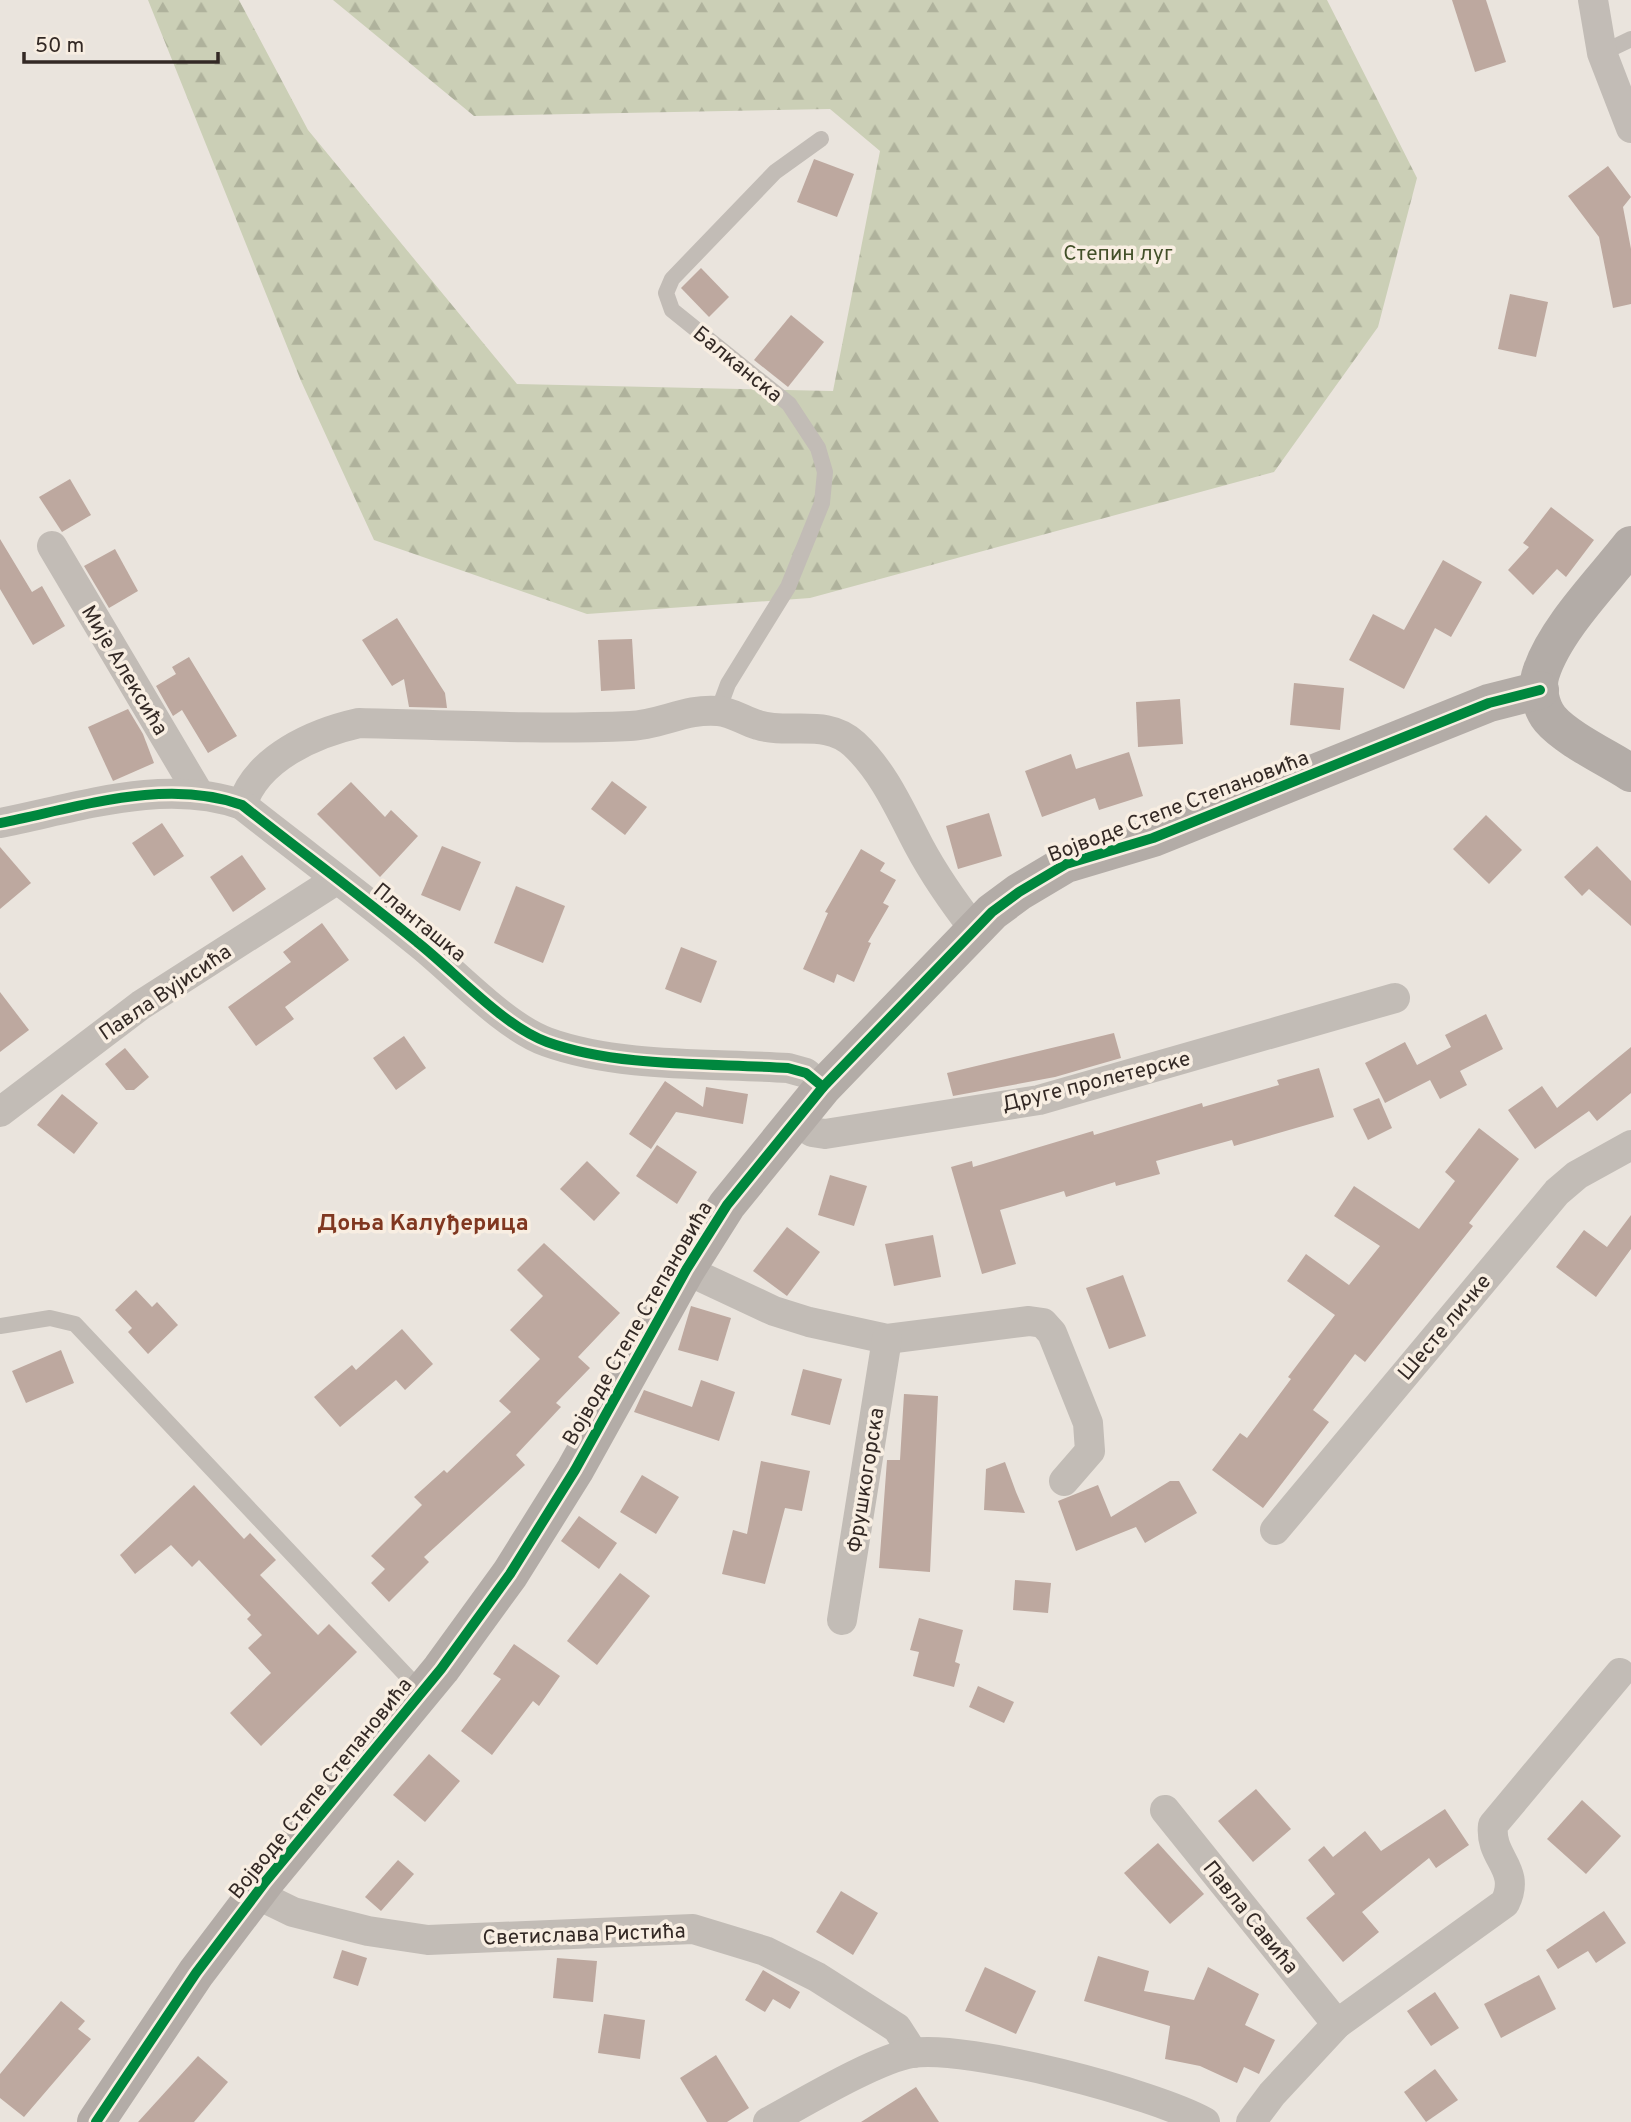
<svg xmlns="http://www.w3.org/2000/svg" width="1631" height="2122" font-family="Overpass,sans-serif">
<defs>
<pattern id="forest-firs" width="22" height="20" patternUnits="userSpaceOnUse" patternTransform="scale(1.75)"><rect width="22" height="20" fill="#cbcfb6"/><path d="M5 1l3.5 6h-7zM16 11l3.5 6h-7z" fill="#afb29c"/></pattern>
</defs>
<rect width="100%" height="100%" fill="#eae4dd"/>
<!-- forest -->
<polygon fill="url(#forest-firs)" points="148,0 239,0 308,130 517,384 833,391 880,151 830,109 474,116 333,0 1327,0 1417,178 1378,327 1274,472 810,598 587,614 374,540 301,381"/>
<!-- building -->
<g fill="#bda89f">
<polygon points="1452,0 1486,0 1506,62 1475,72"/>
<polygon points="814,159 854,174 837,217 797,202"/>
<polygon points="1608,166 1631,197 1623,207 1631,249 1631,304 1613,308 1599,237 1568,196"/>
<polygon points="701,268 729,297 709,317 681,288"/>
<polygon points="1510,294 1548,302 1536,357 1498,349"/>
<polygon points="791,315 824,342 788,387 754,360"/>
<polygon points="70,479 91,515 62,532 39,497"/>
<polygon points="1551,507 1594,540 1566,577 1557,569 1533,595 1508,570 1529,547 1523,543"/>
<polygon points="0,539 32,592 42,586 65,626 33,645 0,589"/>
<polygon points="115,549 138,591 109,608 84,566"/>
<polygon points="1443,560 1482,582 1451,637 1435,628 1404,689 1349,660 1373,614 1404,630"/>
<polygon points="397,618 445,693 447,708 409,707 404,679 392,686 362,640"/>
<polygon points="632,639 635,689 601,691 598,640"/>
<polygon points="189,657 237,736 208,753 182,710 173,716 156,686 176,674 172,667"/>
<polygon points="1294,683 1344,688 1340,730 1290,725"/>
<polygon points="1180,699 1183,744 1138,747 1136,702"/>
<polygon points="128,709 143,734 154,763 113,781 88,727"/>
<polygon points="1129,752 1143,796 1099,810 1095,798 1042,817 1025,771 1071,754 1076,769"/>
<polygon points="612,781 647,807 625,835 591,809"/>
<polygon points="351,782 385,817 391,810 418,836 380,877 317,814"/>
<polygon points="989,813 1002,856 958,869 946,826"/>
<polygon points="1486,815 1522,850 1489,884 1453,849"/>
<polygon points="162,823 184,856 154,876 132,843"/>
<polygon points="442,846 481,862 460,911 421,895"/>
<polygon points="1597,846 1631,881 1631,926 1589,889 1582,896 1564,877"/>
<polygon points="0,847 31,883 0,909"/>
<polygon points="861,849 885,863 880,871 896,880 883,903 889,906 868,942 871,943 854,982 837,974 834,983 803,969 828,913 825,912"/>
<polygon points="242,855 266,889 233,912 210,877"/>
<polygon points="516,886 565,906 543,963 494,943"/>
<polygon points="322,923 349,960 285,1007 294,1019 256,1046 228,1007 291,962 283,952"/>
<polygon points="681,947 717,961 701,1003 665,989"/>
<polygon points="0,992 29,1030 0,1052"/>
<polygon points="1486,1014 1503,1049 1460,1071 1467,1085 1440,1099 1430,1080 1385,1103 1365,1063 1405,1042 1417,1065 1451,1047 1445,1035"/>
<polygon points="1114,1033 1121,1058 1055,1077 953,1096 947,1073"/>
<polygon points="404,1036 426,1068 396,1090 373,1058"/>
<polygon points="1631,1047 1631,1093 1597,1121 1589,1111 1535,1149 1508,1110 1542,1086 1557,1108"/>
<polygon points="125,1048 149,1077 134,1090 126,1090 105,1064"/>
<polygon points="1319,1068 1334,1117 1234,1146 1232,1140 1156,1161 1160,1174 1116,1186 1115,1182 1066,1197 1064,1191 1000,1210 1016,1264 982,1274 951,1167 972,1161 973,1167 1093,1131 1094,1135 1202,1103 1203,1107 1279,1085 1277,1080"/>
<polygon points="665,1081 703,1107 706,1087 748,1094 743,1124 676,1112 651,1149 629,1134"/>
<polygon points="62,1094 98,1123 74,1154 37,1125"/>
<polygon points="1379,1098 1392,1128 1368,1140 1353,1109"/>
<polygon points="1479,1128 1519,1159 1469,1223 1473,1226 1365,1362 1355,1354 1313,1410 1329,1422 1263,1508 1212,1470 1240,1433 1247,1438 1291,1379 1288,1377 1335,1315 1287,1281 1306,1254 1349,1285 1380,1246 1334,1216 1354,1186 1419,1229 1455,1181 1445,1172"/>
<polygon points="657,1145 697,1172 677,1204 636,1176"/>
<polygon points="587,1161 620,1193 594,1221 560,1189"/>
<polygon points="830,1175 867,1186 854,1226 818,1215"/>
<polygon points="1631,1215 1631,1249 1596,1297 1556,1267 1584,1230 1607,1247"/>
<polygon points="787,1227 820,1252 787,1296 753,1271"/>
<polygon points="933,1235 941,1277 894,1286 885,1244"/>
<polygon points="544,1243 620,1313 578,1357 590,1368 556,1403 561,1407 516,1455 525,1465 424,1557 429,1562 389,1602 371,1583 385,1569 371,1556 422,1505 414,1497 444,1470 447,1473 511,1412 499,1401 540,1359 510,1330 543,1296 517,1270"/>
<polygon points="1123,1275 1146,1336 1109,1349 1086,1288"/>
<polygon points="136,1290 152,1307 157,1302 178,1325 148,1354 128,1332 132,1328 115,1310"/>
<polygon points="691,1306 731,1318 718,1361 678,1350"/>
<polygon points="402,1329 433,1364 405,1390 396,1380 340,1427 314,1397 352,1365 356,1370"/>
<polygon points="61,1350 74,1383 26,1403 12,1371"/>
<polygon points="803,1369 842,1379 830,1425 791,1415"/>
<polygon points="701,1380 735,1392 719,1441 634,1412 644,1390 692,1407"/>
<polygon points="904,1394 938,1396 930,1572 879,1568 887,1460 900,1460"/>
<polygon points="761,1461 810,1471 802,1511 785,1508 765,1584 722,1574 733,1530 747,1534"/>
<polygon points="1005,1462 1016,1492 1025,1513 984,1510 986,1469"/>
<polygon points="642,1475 679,1497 656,1534 620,1512"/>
<polygon points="1170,1481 1179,1481 1197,1513 1145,1543 1136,1527 1076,1551 1058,1501 1098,1485 1111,1517"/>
<polygon points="194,1485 244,1539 250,1533 276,1560 260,1575 318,1635 329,1624 357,1652 261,1746 230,1713 271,1673 248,1648 262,1635 247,1619 251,1615 199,1560 192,1567 171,1545 135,1574 120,1555"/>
<polygon points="579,1516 617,1543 599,1569 561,1541"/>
<polygon points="620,1573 650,1596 597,1665 567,1641"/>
<polygon points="1015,1580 1051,1583 1048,1613 1013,1610"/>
<polygon points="919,1618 963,1630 955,1662 960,1664 954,1687 913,1676 919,1652 910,1650"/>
<polygon points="514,1644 560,1676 539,1706 533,1701 492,1755 461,1731 501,1679 493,1674"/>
<polygon points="978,1686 1014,1702 1004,1723 969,1707"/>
<polygon points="429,1754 460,1781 425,1822 393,1795"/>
<polygon points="1256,1789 1291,1829 1253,1862 1218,1821"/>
<polygon points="1582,1800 1621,1836 1586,1874 1547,1839"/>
<polygon points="1445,1809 1469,1845 1436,1868 1429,1858 1362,1912 1379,1932 1343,1962 1306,1918 1335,1894 1308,1860 1324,1846 1333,1857 1365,1831 1381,1851"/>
<polygon points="1158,1843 1204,1894 1170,1924 1124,1873"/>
<polygon points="398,1860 414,1874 381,1911 365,1897"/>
<polygon points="841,1891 878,1913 853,1955 816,1932"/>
<polygon points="1604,1911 1626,1943 1596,1963 1588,1951 1558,1969 1546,1950"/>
<polygon points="342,1950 367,1958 358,1986 333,1978"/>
<polygon points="1098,1956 1149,1971 1144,1991 1194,2000 1208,1967 1259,1994 1245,2025 1275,2040 1259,2074 1244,2067 1237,2083 1200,2066 1165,2059 1170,2026 1084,2001"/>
<polygon points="557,1958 597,1961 593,2002 553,1998"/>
<polygon points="985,1967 1036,1991 1016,2034 965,2011"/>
<polygon points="763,1970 800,1992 790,2009 773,1999 765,2012 745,2000"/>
<polygon points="1539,1975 1556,2009 1501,2038 1484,2004"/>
<polygon points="1435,1992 1459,2028 1431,2046 1407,2011"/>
<polygon points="61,2001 85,2021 78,2029 91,2039 24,2117 0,2098 0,2074"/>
<polygon points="604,2014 645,2020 640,2059 598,2053"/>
<polygon points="716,2055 749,2108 727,2122 707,2122 680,2078"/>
<polygon points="198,2056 228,2082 194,2122 138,2122"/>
<polygon points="1435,2069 1458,2100 1426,2122 1404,2092"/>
<polygon points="916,2087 939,2122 861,2122"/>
</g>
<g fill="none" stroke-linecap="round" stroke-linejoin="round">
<!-- lane -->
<g stroke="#c2bcb6" stroke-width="16">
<polyline points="1602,53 1631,39"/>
<polyline points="718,711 728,684 788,587 822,503 825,472 818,448 789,404 672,310 666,293 672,279 775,172 821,139"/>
<polyline points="0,1326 50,1318 75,1324 422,1692"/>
</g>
<!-- street -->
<g stroke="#c2bcb6" stroke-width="30">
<polyline points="1593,0 1602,53 1631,128"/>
<polyline points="52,546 199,794"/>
<path d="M242 805C257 758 314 733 359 723 449 725 540 730 630 726 660 725 687 708 718 711 732 712 744 721 758 725 790 735 826 718 854 744 884 772 900 810 919 846 935 876 954 903 975 930"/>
<path d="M0 823C77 808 165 777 242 805 300 851 360 895 417 942 454 971 503 1026 547 1042 619 1068 712 1063 788 1068L806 1073 823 1087"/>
<polyline points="0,1112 141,1005 336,880"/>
<polyline points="796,1121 812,1132 825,1134 1039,1100 1395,998"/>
<polyline points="686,1270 774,1311 809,1322 887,1339 1029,1321 1043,1323 1052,1333 1088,1423 1090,1451 1064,1481"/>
<polyline points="1275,1530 1557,1192 1577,1175 1631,1145"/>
<polyline points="842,1620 887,1339"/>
<polyline points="1165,1810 1337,2024"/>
<polyline points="256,1894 293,1912 368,1931 428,1940 693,1929 765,1951 817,1977 897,2028 913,2053"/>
<path d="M768 2122C803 2103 876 2059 912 2053 967 2044 1155 2094 1205 2122"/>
<path d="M1251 2122 1272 2094 1337 2024 1505 1903C1522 1868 1489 1859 1493 1825L1620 1673"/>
</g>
<!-- secondary -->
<g stroke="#b3aca7" stroke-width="38">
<path d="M1631 545C1603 581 1555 629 1541 673 1536 687 1541 708 1550 719 1567 739 1608 758 1631 773"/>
<polyline points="96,2122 196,1973 265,1882 441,1669 510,1574 575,1470 686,1270 727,1205 823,1087 992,912 1019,892 1066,864 1153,838 1489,703 1540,690"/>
</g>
<!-- cycleway casing -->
<g stroke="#f8eee2" stroke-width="15">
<g id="cycleway">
<path d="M0 823C77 808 165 777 242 805 300 851 360 895 417 942 454 971 503 1026 547 1042 619 1068 712 1063 788 1068L806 1073 823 1087"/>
<polyline points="96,2122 196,1973 265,1882 441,1669 510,1574 575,1470 686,1270 727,1205 823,1087 992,912 1019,892 1066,864 1153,838 1489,703 1540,690"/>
</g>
</g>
<!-- cycleway -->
<use href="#cycleway" stroke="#00873e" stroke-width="10"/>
</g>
<g text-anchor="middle" stroke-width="7" stroke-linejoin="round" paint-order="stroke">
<!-- park labels -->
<g font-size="21" fill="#425029" stroke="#f8eee2">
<text x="1118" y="260">Степин луг</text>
</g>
<!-- street labels -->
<g font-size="21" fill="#332925" stroke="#f8eee2">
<text transform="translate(738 364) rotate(39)" y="7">Балканска</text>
<text transform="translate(125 670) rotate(59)" y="7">Мије Алексића</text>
<text transform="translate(1178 806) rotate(-21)" y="7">Војводе Степе Степановића</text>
<text transform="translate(420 922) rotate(39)" y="7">Планташка</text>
<text transform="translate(165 992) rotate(-34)" y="7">Павла Вујисића</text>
<text transform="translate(1096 1081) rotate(-14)" y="7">Друге пролетерске</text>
<text transform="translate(637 1323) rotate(-60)" y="7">Војводе Степе Степановића</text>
<text transform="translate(1444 1327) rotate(-50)" y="7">Шесте личке</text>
<text transform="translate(865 1480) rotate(-81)" y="7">Фрушкогорска</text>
<text transform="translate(320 1788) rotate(-51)" y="7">Војводе Степе Степановића</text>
<text transform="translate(1251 1917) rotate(51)" y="7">Павла Савића</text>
<text transform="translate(584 1934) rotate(-2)" y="7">Светислава Ристића</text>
</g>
<!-- neighbourhood labels -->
<g font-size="23" font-weight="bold" fill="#803720" stroke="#f8eee2">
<text x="423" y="1230">Доња Калуђерица</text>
</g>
</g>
<!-- scale -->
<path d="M24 52v10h194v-10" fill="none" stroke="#332925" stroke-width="3.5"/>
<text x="35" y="52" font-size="21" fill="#332925" stroke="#f8eee2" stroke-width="5" paint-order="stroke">50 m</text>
</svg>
